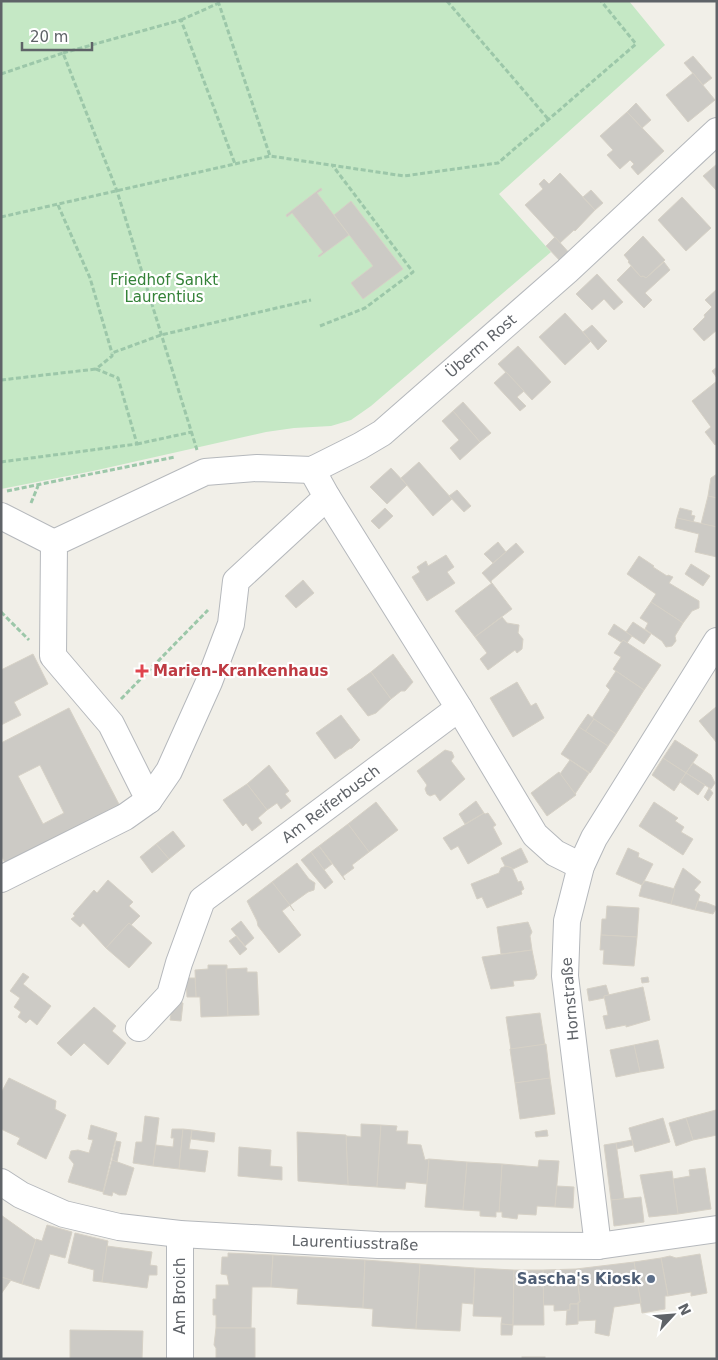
<svg xmlns="http://www.w3.org/2000/svg" width="718" height="1360" font-family="'DejaVu Sans',sans-serif">
<rect width="100%" height="100%" fill="#f1efe8"/>
<!-- green -->
<polygon fill="#c5e8c5" points="1,1 629,1 665,45 499,194 551,252 371,406 351,420 331,426 294,428 266,432 93,471 1,489"/>
<!-- building -->
<g fill="#cccac5" stroke="#d6d1c6" fill-rule="evenodd">
<polygon points="693,56 712,78 703,85 684,63"/>
<polygon points="693,73 715,100 688,122 666,95"/>
<polygon points="636,103 651,120 642,128 627,112"/>
<polygon points="627,112 664,151 638,175 631,167 634,164 630,160 620,169 607,155 613,150 600,136"/>
<polygon points="717,164 717,191 703,176"/>
<polygon points="560,173 595,210 575,231 574,230 560,243 525,205 543,189 539,184 544,179 549,184"/>
<polygon points="321,188 322,190 317,193 349,235 319,257 318,256 323,252 292,213 287,217 286,215"/>
<polygon points="591,190 603,203 595,210 583,197"/>
<polygon points="682,197 711,228 686,251 658,220"/>
<polygon points="351,201 403,269 363,299 351,283 373,266 334,215"/>
<polygon points="643,236 665,260 646,278 643,276 641,277 628,262 629,261 624,255"/>
<polygon points="555,237 571,255 562,263 546,246"/>
<polygon points="664,262 670,270 645,293 652,300 644,308 617,280 631,266 641,277 643,276 646,278"/>
<polygon points="597,274 623,302 614,310 604,299 592,310 576,294"/>
<polygon points="717,289 717,330 704,341 693,329 705,317 704,315 712,307 705,300"/>
<polygon points="565,313 591,341 565,365 539,337"/>
<polygon points="592,325 607,341 598,350 583,332"/>
<polygon points="518,346 551,382 532,400 498,364"/>
<polygon points="717,367 717,378 712,371"/>
<polygon points="506,372 524,391 517,397 526,406 520,411 494,383"/>
<polygon points="717,381 717,444 715,445 705,432 711,427 692,401"/>
<polygon points="463,402 491,433 480,442 453,411"/>
<polygon points="453,411 480,442 460,460 450,448 459,440 442,421"/>
<polygon points="419,462 452,499 433,516 401,478"/>
<polygon points="391,468 407,485 387,504 370,487"/>
<polygon points="717,474 717,498 708,496 711,478"/>
<polygon points="457,490 471,506 464,512 449,496"/>
<polygon points="708,496 717,498 717,527 701,524"/>
<polygon points="385,508 393,516 379,529 371,521"/>
<polygon points="680,508 692,511 691,515 695,516 693,522 677,518"/>
<polygon points="677,518 717,527 717,557 695,552 699,534 675,528"/>
<polygon points="498,542 506,552 493,563 484,554"/>
<polygon points="516,543 524,552 491,581 492,584 482,573"/>
<polygon points="446,555 454,567 447,572 455,583 427,601 412,577 420,572 417,567 426,561 428,566"/>
<polygon points="639,556 654,566 653,567 667,576 668,575 673,577 669,583 699,601 699,608 692,611 683,623 651,602 656,594 627,574"/>
<polygon points="691,564 710,576 703,586 685,574"/>
<polygon points="303,580 314,593 296,608 285,596"/>
<polygon points="492,583 512,609 475,637 455,611"/>
<polygon points="651,602 683,623 675,636 676,641 672,646 666,647 662,641 645,629 648,623 640,618"/>
<polygon points="502,617 507,623 519,625 518,633 523,639 522,649 517,653 515,650 488,670 480,659 487,653 475,637"/>
<polygon points="633,622 651,634 644,644 626,632"/>
<polygon points="614,624 632,636 627,643 623,640 621,642 608,634"/>
<polygon points="623,640 661,665 644,690 613,669 621,657 614,653"/>
<polygon points="33,654 48,684 14,702 21,715 1,725 1,670"/>
<polygon points="393,654 413,682 405,691 401,691 391,699 371,672"/>
<polygon points="616,671 644,690 616,734 592,718 610,690 606,686"/>
<polygon points="371,672 391,699 376,713 368,716 347,689"/>
<polygon points="517,682 531,706 536,703 544,718 513,737 490,698"/>
<polygon points="716,707 717,708 717,743 699,721"/>
<path d="M69 708 122 810 8 869 1 855V743ZM40 765 64 813 43 824 18 776Z"/>
<polygon points="588,714 594,719 585,732 579,727"/>
<polygon points="341,715 360,740 352,748 349,749 335,759 316,733"/>
<polygon points="594,719 616,734 608,746 585,732"/>
<polygon points="579,727 608,746 590,773 561,754"/>
<polygon points="675,740 698,755 686,773 663,758"/>
<polygon points="445,750 452,752 454,757 451,761 465,779 440,801 435,794 430,796 427,794 425,789 427,785 417,771"/>
<polygon points="663,758 686,773 674,791 652,775"/>
<polygon points="570,760 589,773 575,794 560,774"/>
<polygon points="693,763 711,775 715,783 711,789 686,773"/>
<polygon points="269,765 289,791 285,794 291,801 281,809 277,803 267,810 247,784"/>
<polygon points="559,772 576,795 547,816 531,793"/>
<polygon points="686,773 705,785 698,795 680,782"/>
<polygon points="247,784 267,810 258,818 262,823 252,831 246,823 243,826 223,800"/>
<polygon points="709,788 713,793 708,801 704,797"/>
<polygon points="476,801 484,813 465,824 459,814"/>
<polygon points="376,802 398,830 369,852 348,824"/>
<polygon points="654,802 678,818 675,821 684,827 681,832 693,839 683,855 639,826"/>
<polygon points="484,813 485,814 488,813 496,825 493,827 502,844 468,864 458,846 451,850 443,838"/>
<polygon points="348,824 369,852 352,865 354,868 343,876 345,880 319,846"/>
<polygon points="173,831 185,846 169,859 156,844"/>
<polygon points="156,844 169,859 152,873 140,857"/>
<polygon points="319,846 332,864 324,870 311,852"/>
<polygon points="521,848 528,862 513,869 505,866 501,858"/>
<polygon points="628,848 639,853 638,857 653,864 642,885 616,874"/>
<polygon points="311,852 333,882 325,889 301,860"/>
<polygon points="297,863 309,879 315,883 314,890 308,892 290,905 294,911 272,882"/>
<polygon points="506,866 512,868 518,882 521,881 524,889 521,891 522,894 487,908 482,897 477,899 471,884 499,873 501,868"/>
<polygon points="683,868 701,882 694,890 700,895 695,910 671,904 674,888"/>
<polygon points="108,880 133,902 129,906 140,916 131,925 129,923 106,948 83,923 80,927 71,919 75,916 73,914 94,890 97,893"/>
<polygon points="645,881 675,889 671,904 639,896 642,885"/>
<polygon points="272,882 290,905 282,911 301,935 279,953 258,926 257,921 247,901"/>
<polygon points="698,901 707,903 717,907 713,914 695,910"/>
<polygon points="607,906 639,908 637,937 601,935 602,919 606,919"/>
<polygon points="241,921 254,938 245,946 231,929"/>
<polygon points="528,922 532,932 530,936 532,950 501,954 497,927"/>
<polygon points="129,923 152,943 129,968 106,948"/>
<polygon points="601,935 637,937 634,966 603,964 604,950 600,950"/>
<polygon points="236,936 247,949 240,955 229,941"/>
<polygon points="532,950 537,975 534,979 513,981 514,986 491,989 482,957"/>
<polygon points="208,965 227,965 228,1016 201,1017 200,997 196,997 195,970 208,969"/>
<polygon points="247,968 247,972 257,972 259,1015 228,1016 226,969"/>
<polygon points="23,973 29,977 23,984 51,1006 37,1025 30,1019 26,1023 18,1017 21,1012 14,1007 20,998 10,991"/>
<polygon points="648,977 649,982 642,983 641,978"/>
<polygon points="186,978 195,978 196,997 187,997"/>
<polygon points="606,985 609,995 604,996 604,998 589,1001 587,989"/>
<polygon points="643,987 650,1020 626,1027 626,1025 606,1029 603,1016 608,1015 604,996"/>
<polygon points="173,1001 183,1003 181,1021 170,1020"/>
<polygon points="94,1007 116,1026 112,1031 126,1043 108,1065 84,1043 71,1056 57,1043"/>
<polygon points="540,1013 545,1045 511,1050 506,1017"/>
<polygon points="658,1040 664,1068 640,1072 634,1045"/>
<polygon points="546,1044 550,1078 515,1083 510,1049"/>
<polygon points="634,1045 640,1072 616,1077 610,1050"/>
<polygon points="9,1078 56,1101 55,1109 66,1115 46,1159 17,1144 20,1138 1,1129 1,1093"/>
<polygon points="550,1078 555,1114 520,1119 515,1083"/>
<polygon points="716,1110 717,1135 693,1140 686,1118"/>
<polygon points="145,1116 159,1118 153,1166 133,1163 136,1142 142,1142"/>
<polygon points="663,1118 670,1142 635,1152 629,1128"/>
<polygon points="686,1118 693,1140 676,1146 669,1123"/>
<polygon points="361,1124 381,1125 377,1187 348,1185 346,1136 361,1137"/>
<polygon points="91,1125 117,1133 103,1192 68,1182 74,1164 69,1158 71,1151 78,1150 89,1153 93,1140 88,1139"/>
<polygon points="381,1125 397,1126 396,1131 408,1131 407,1144 421,1145 425,1160 429,1159 427,1184 406,1182 405,1189 377,1187"/>
<polygon points="172,1129 183,1129 179,1169 153,1166 156,1145 173,1147 174,1138 171,1138"/>
<polygon points="183,1129 192,1130 189,1149 208,1151 205,1172 179,1169"/>
<polygon points="192,1130 215,1133 214,1142 191,1139"/>
<polygon points="547,1130 548,1136 536,1137 535,1132"/>
<polygon points="297,1132 346,1135 348,1185 298,1181"/>
<polygon points="632,1140 633,1145 617,1149 616,1143"/>
<polygon points="116,1141 121,1142 117,1162 112,1160"/>
<polygon points="616,1143 624,1199 611,1200 604,1145"/>
<polygon points="239,1147 271,1150 270,1166 282,1167 282,1180 238,1176"/>
<polygon points="429,1159 467,1162 463,1210 425,1207"/>
<polygon points="112,1160 134,1168 126,1195 119,1195 113,1192 112,1196 103,1194"/>
<polygon points="539,1160 559,1161 555,1207 537,1206 536,1215 518,1214 517,1219 502,1217 502,1212 499,1212 502,1164 538,1167"/>
<polygon points="467,1162 502,1164 499,1212 496,1212 496,1217 480,1216 480,1211 463,1210"/>
<polygon points="705,1168 711,1209 678,1214 673,1179 690,1176 689,1170"/>
<polygon points="672,1171 678,1214 649,1217 640,1175"/>
<polygon points="557,1186 574,1187 573,1208 555,1207"/>
<polygon points="641,1197 644,1222 614,1226 611,1200"/>
<polygon points="1,1215 36,1240 22,1284 1,1277"/>
<polygon points="47,1225 72,1232 65,1258 50,1254 39,1289 22,1284 36,1239 42,1241"/>
<polygon points="75,1233 108,1241 102,1282 93,1281 94,1270 68,1263"/>
<polygon points="107,1246 152,1252 150,1265 157,1266 157,1275 149,1275 147,1288 102,1282"/>
<polygon points="228,1253 273,1255 271,1287 252,1287 251,1328 216,1328 216,1315 213,1315 213,1299 216,1299 216,1285 229,1285 227,1275 221,1274 222,1257 228,1257"/>
<polygon points="700,1254 707,1293 691,1296 691,1292 668,1296 661,1258 670,1256 676,1258"/>
<polygon points="273,1255 365,1260 363,1308 297,1304 298,1289 271,1287"/>
<polygon points="661,1258 668,1296 665,1296 665,1309 642,1313 634,1262"/>
<polygon points="365,1260 420,1264 416,1329 372,1326 373,1309 363,1308"/>
<polygon points="634,1262 641,1303 614,1307 609,1336 595,1333 596,1320 578,1321 578,1302 580,1302 576,1269"/>
<polygon points="420,1264 475,1268 473,1304 462,1303 460,1331 416,1329"/>
<polygon points="475,1268 514,1270 513,1325 501,1324 502,1317 473,1316"/>
<polygon points="576,1269 580,1302 578,1302 578,1304 570,1304 570,1310 554,1311 554,1305 543,1305 543,1270"/>
<polygon points="514,1270 543,1270 544,1325 513,1325"/>
<polygon points="1,1277 11,1280 1,1294"/>
<polygon points="570,1304 578,1304 578,1324 566,1325 567,1310 570,1310"/>
<polygon points="501,1324 513,1325 512,1335 501,1335"/>
<polygon points="216,1328 255,1328 255,1359 216,1359 216,1348 214,1345"/>
<polygon points="70,1330 143,1331 142,1359 70,1359"/>
<rect x="522" y="1357" width="23" height="2"/>
</g>
<g fill="none" stroke-linecap="round" stroke-linejoin="round">
<!-- minor casing -->
<g stroke="#b5b8bc" stroke-width="28">
<g id="minor">
<polyline points="312,470 327,497 459,708 535,835 555,853 581,866"/>
<polyline points="1,516 54,543"/>
<polyline points="149,800 169,771 209,682 231,624 236,581 327,497"/>
<polyline points="1,879 125,817 149,800 111,724 53,656 54,543 205,472 257,468 312,470 360,446 382,433 567,271 717,131"/>
<polyline points="139,1028 170,995 179,963 202,900 459,708"/>
<polyline points="1,1182 21,1195 64,1214 119,1227 180,1234 378,1245 598,1246 717,1229"/>
<polyline points="180,1234 180,1359"/>
<polyline points="598,1246 565,976 567,921 581,866 594,838 717,641"/>
</g>
</g>
<!-- path -->
<g stroke="#9cc7a9" stroke-width="3" stroke-dasharray="5 2.5" stroke-linecap="butt">
<polyline points="218,1 270,156"/>
<polyline points="447,1 549,120"/>
<polyline points="181,20 219,3"/>
<polyline points="63,53 181,20 235,164"/>
<polyline points="1,74 63,53 117,191 197,450"/>
<polyline points="58,205 90,278 112,353"/>
<polyline points="1,217 270,156 404,176 498,163 636,44 601,1"/>
<polyline points="320,326 365,308 413,272 333,166"/>
<polyline points="1,380 96,369"/>
<polyline points="137,444 192,432"/>
<polyline points="1,462 137,444 118,378 96,369 112,356 112,353 161,335 311,300"/>
<polyline points="7,491 175,457"/>
<polyline points="31,503 38,486"/>
<polyline points="1,612 29,640"/>
<polyline points="121,699 208,610"/>
</g>
<!-- minor -->
<use href="#minor" stroke="#fff" stroke-width="26"/>
</g>
<!-- markers -->
<path fill="#e0444e" stroke="#fff" stroke-width="2" d="M139.5 663.5h5v5h5v5h-5v5h-5v-5h-5v-5h5z"/>
<circle fill="#5c6f8a" stroke="#fff" stroke-width="2" cx="651" cy="1279" r="5"/>
<g text-anchor="middle" stroke-width="4.5" stroke-linejoin="round" paint-order="stroke">
<!-- park labels -->
<g font-size="15" fill="#348238" stroke="#fff">
<text x="164" y="285">Friedhof Sankt<tspan x="164" dy="17">Laurentius</tspan></text>
</g>
<!-- street labels -->
<g font-size="15" fill="#5f6368" stroke="#fff">
<text transform="translate(481 346) rotate(-41)" y="5">Überm Rost</text>
<text transform="translate(331 804) rotate(-37)" y="5">Am Reiferbusch</text>
<text transform="translate(570 999) rotate(-95)" y="5">Hornstraße</text>
<text transform="translate(355 1243) rotate(2)" y="5">Laurentiusstraße</text>
<text transform="translate(180 1296) rotate(-90)" y="5">Am Broich</text>
</g>
<!-- health labels -->
<g font-size="15" font-weight="bold" fill="#be3a42" stroke="#fff" text-anchor="start">
<text x="153" y="676">Marien-Krankenhaus</text>
</g>
<!-- service labels -->
<g font-size="15" font-weight="bold" fill="#4e5e75" stroke="#fff" text-anchor="end">
<text x="641" y="1284">Sascha's Kiosk</text>
</g>
</g>
<!-- border -->
<rect width="718" height="1360" fill="none" stroke="#5f6368" stroke-width="5"/>
<!-- north arrow -->
<g transform="translate(673 1315) rotate(64)" stroke="#ffffff" stroke-width="4" paint-order="stroke">
<path d="M0-4L9 19L0 12L-9 19Z" fill="#5f6368"/>
<text y="-8" font-size="14" font-weight="bold" text-anchor="middle" fill="#5f6368">N</text>
</g>
<!-- scale -->
<path d="M22 42v8h70v-8" fill="none" stroke="#5f6368" stroke-width="2.5"/>
<text x="30" y="42" font-size="15" fill="#5f6368" stroke="#ffffff" stroke-width="4" paint-order="stroke">20 m</text>
</svg>
